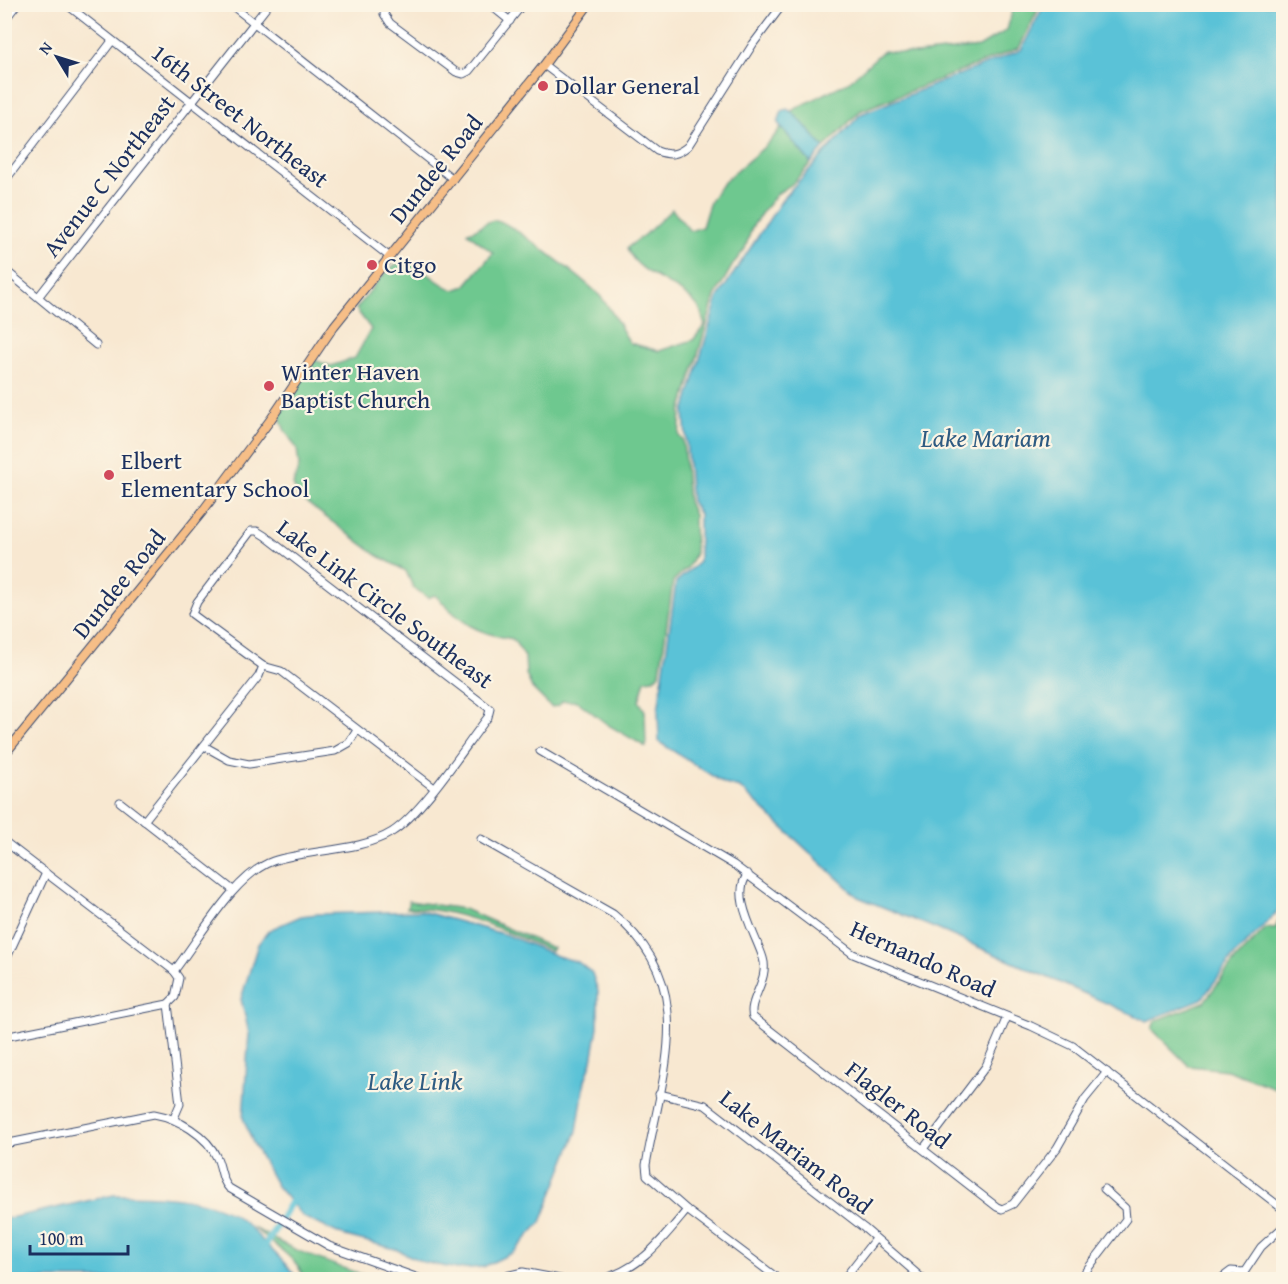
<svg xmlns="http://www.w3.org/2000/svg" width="1288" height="1284" font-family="'Gentium Book Plus',serif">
<rect width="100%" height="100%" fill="#fcf5e5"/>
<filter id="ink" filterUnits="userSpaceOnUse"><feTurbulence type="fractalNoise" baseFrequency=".0167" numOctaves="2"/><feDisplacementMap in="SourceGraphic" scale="12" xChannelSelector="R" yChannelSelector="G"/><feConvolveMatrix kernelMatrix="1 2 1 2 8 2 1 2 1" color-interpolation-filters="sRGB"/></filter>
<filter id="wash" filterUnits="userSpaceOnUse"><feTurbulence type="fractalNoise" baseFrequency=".008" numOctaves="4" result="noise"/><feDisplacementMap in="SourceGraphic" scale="24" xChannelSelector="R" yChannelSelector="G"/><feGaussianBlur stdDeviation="1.35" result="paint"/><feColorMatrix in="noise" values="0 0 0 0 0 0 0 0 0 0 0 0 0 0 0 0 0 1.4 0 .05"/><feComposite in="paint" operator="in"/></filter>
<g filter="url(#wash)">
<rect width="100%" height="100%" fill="#f8e8d1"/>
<!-- green -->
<g fill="#6ec88f" stroke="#447c76" stroke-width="1.5">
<polygon points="1014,5 1037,6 1037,12 1019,48 860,111 824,148 791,111 850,81 883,51 917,54 979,47 1007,30"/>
<path d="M781 127 811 163 792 184 777 194 763 211 752 227 745 249 734 263 715 296 681 412 679 436 683 440 688 501 694 515 695 553 688 567 673 581 660 673 653 679 645 680 639 701 645 711 646 747 608 725 577 701H563L558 706 551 707 532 688 526 674 525 657 513 639C474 633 462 623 435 595L428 598 413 587 406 571 377 555 299 497 293 485 299 466 297 449 284 429 279 414 314 360 331 366 355 358 371 329 356 309C369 294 393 252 414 264 429 273 438 284 454 290L465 286 493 253 467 232C479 231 484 220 496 220 509 221 589 284 600 296 612 309 620 328 630 343L659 351 693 340 705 325C702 320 702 312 699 308 681 283 638 277 627 248L649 231 672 209 690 231 702 227C705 218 707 208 711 200 728 169 763 156 781 127Z"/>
<path d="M409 901 464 909 553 948 551 951C508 932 456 907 407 908Z"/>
<polygon points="1283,910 1283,1091 1227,1070 1189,1066 1152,1029 1155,1021 1204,1002 1236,959 1266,928 1275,929"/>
<path d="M253 1227C290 1251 333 1264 374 1279H305C293 1253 274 1247 253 1227Z"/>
</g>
<!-- water -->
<g fill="#5ac2d7" stroke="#3a789a" stroke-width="1.5">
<polygon points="1044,5 1283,5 1283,906 1233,957 1202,999 1147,1021 937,929 858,897 740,788 725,784 659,742 658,711 676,582 699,562 699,514 691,501 684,412 718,297 784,197 861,114 1021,50"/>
<path d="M787 109C796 113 816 139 824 148L811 163 778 123 782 111Z"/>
<polygon points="421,911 507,935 557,956 578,962 592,973 598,991 598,1027 592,1061 585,1080 577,1131 541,1222 514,1252 483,1267 457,1269 423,1262 395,1249 342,1235 303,1217 277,1186 253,1143 243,1118 249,1033 241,999 258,944 269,930 301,916 317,914"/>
<path d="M114 1195C153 1195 212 1195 244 1222 252 1229 259 1237 267 1245 278 1256 289 1266 297 1279H5V1219Z"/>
</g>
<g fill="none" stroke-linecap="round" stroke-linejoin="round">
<!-- canal -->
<polyline stroke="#5ac2d7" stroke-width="7" points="266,1244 291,1202"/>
</g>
</g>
<g filter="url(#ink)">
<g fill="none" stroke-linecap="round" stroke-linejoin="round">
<!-- minor casing -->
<g stroke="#3c4b6f" stroke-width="9">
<g id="minor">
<polyline points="66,4 390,257"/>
<polyline points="230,4 453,179"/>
<polyline points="386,4 384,14 390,23 456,72 463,74 469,71 523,4"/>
<polyline points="489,4 510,21"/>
<polyline points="4,21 17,4"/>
<path d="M544 65 657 151C671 156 677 155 688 146L753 44 783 4"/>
<polyline points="4,182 112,41"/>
<polyline points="4,269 96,345"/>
<polyline points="39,296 269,4"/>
<polyline points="204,746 229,760 249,764 335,751 349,743 357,730"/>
<polyline points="540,751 734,865 853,954 1031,1026 1073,1046 1284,1210"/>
<polyline points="120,802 233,890"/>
<polyline points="144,821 259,676 263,666"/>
<path d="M481 839 613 914C701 984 662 1072 646 1165L647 1175 687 1210 780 1280"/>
<polyline points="4,841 174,971 179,978 175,997 168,1004 180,1104 174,1118"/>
<path d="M748 874C730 895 756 935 763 958 770 980 747 1001 753 1017L997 1207 1002 1209 1013 1204 1057 1148 1085 1099 1107 1072"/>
<polyline points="4,964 46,873"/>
<path d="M174 971C199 939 235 874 273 861 309 849 360 852 392 832 423 812 464 748 488 717L490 709 265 536 257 531H251L197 602 192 614 263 666 281 671 433 787"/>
<polyline points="4,1037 168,1004"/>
<polyline points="659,1094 705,1105 864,1228 924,1280"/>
<path d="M4 1144 154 1114C177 1118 207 1135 217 1158 222 1169 221 1180 229 1188L329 1246 424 1280"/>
<polyline points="923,1149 986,1066 1007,1017"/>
<polyline points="488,1280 523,1272 565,1280"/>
<path d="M598 1280C639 1271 661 1241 687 1210"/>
<polyline points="843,1280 875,1239"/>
<polyline points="1079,1280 1126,1219 1125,1208 1104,1189"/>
<polyline points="1219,1280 1231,1271 1244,1272"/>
<polyline points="1239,1280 1261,1247 1284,1226"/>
</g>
</g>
<!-- major casing -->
<g stroke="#3c4b6f" stroke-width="10">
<polyline id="major" points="4,755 202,512 271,419 334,326 544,65 589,4"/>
</g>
<!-- minor -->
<use href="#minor" stroke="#fff" stroke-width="7"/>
<!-- major -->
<use href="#major" stroke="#f6be87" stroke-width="8"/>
</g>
</g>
<!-- markers -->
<g fill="#d1495b" stroke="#fcf5e5" stroke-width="2">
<circle cx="543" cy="86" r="6"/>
<circle cx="372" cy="265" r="6"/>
<circle cx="269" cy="386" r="6"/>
<circle cx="109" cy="475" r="6"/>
</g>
<g text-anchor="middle" stroke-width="4.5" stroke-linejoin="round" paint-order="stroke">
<!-- poi labels -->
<g font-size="24" fill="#1b2f5e" stroke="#fcf5e5" text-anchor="start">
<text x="555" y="94">Dollar General</text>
<text x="384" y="273">Citgo</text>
<text x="281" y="380">Winter Haven<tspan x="281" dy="28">Baptist Church</tspan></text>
<text x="121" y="469">Elbert<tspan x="121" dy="28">Elementary School</tspan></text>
</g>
<!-- street labels -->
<g font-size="24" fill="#1b2f5e" stroke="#fcf5e5">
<text transform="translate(240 116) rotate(38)" y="8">16th Street Northeast</text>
<text transform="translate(436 169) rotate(-51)" y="8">Dundee Road</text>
<text transform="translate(109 176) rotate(-52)" y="8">Avenue C Northeast</text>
<text transform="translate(119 584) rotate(-51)" y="8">Dundee Road</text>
<text transform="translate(385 604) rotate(37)" y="8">Lake Link Circle Southeast</text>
<text transform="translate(923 959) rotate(24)" y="8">Hernando Road</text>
<text transform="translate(898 1105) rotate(38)" y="8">Flagler Road</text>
<text transform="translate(796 1152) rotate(38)" y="8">Lake Mariam Road</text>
</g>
<!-- water labels -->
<g font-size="26" font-style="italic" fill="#2e5b82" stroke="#fcf5e5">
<text x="986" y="447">Lake Mariam</text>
<text x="415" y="1090">Lake Link</text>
</g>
</g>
<!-- margin -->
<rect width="1288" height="1284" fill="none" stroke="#fcf5e5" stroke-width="24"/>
<!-- north arrow -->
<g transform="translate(57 57) rotate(308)" stroke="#fcf5e5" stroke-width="4.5" paint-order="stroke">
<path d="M0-4.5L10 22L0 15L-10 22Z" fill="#1b2f5e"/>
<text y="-9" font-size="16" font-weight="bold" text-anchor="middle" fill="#1b2f5e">N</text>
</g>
<!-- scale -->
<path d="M30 1245v9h98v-9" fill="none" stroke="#1b2f5e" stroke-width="3"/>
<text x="39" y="1245" font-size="18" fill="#1b2f5e" stroke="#fcf5e5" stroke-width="4.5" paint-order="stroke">100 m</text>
</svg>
